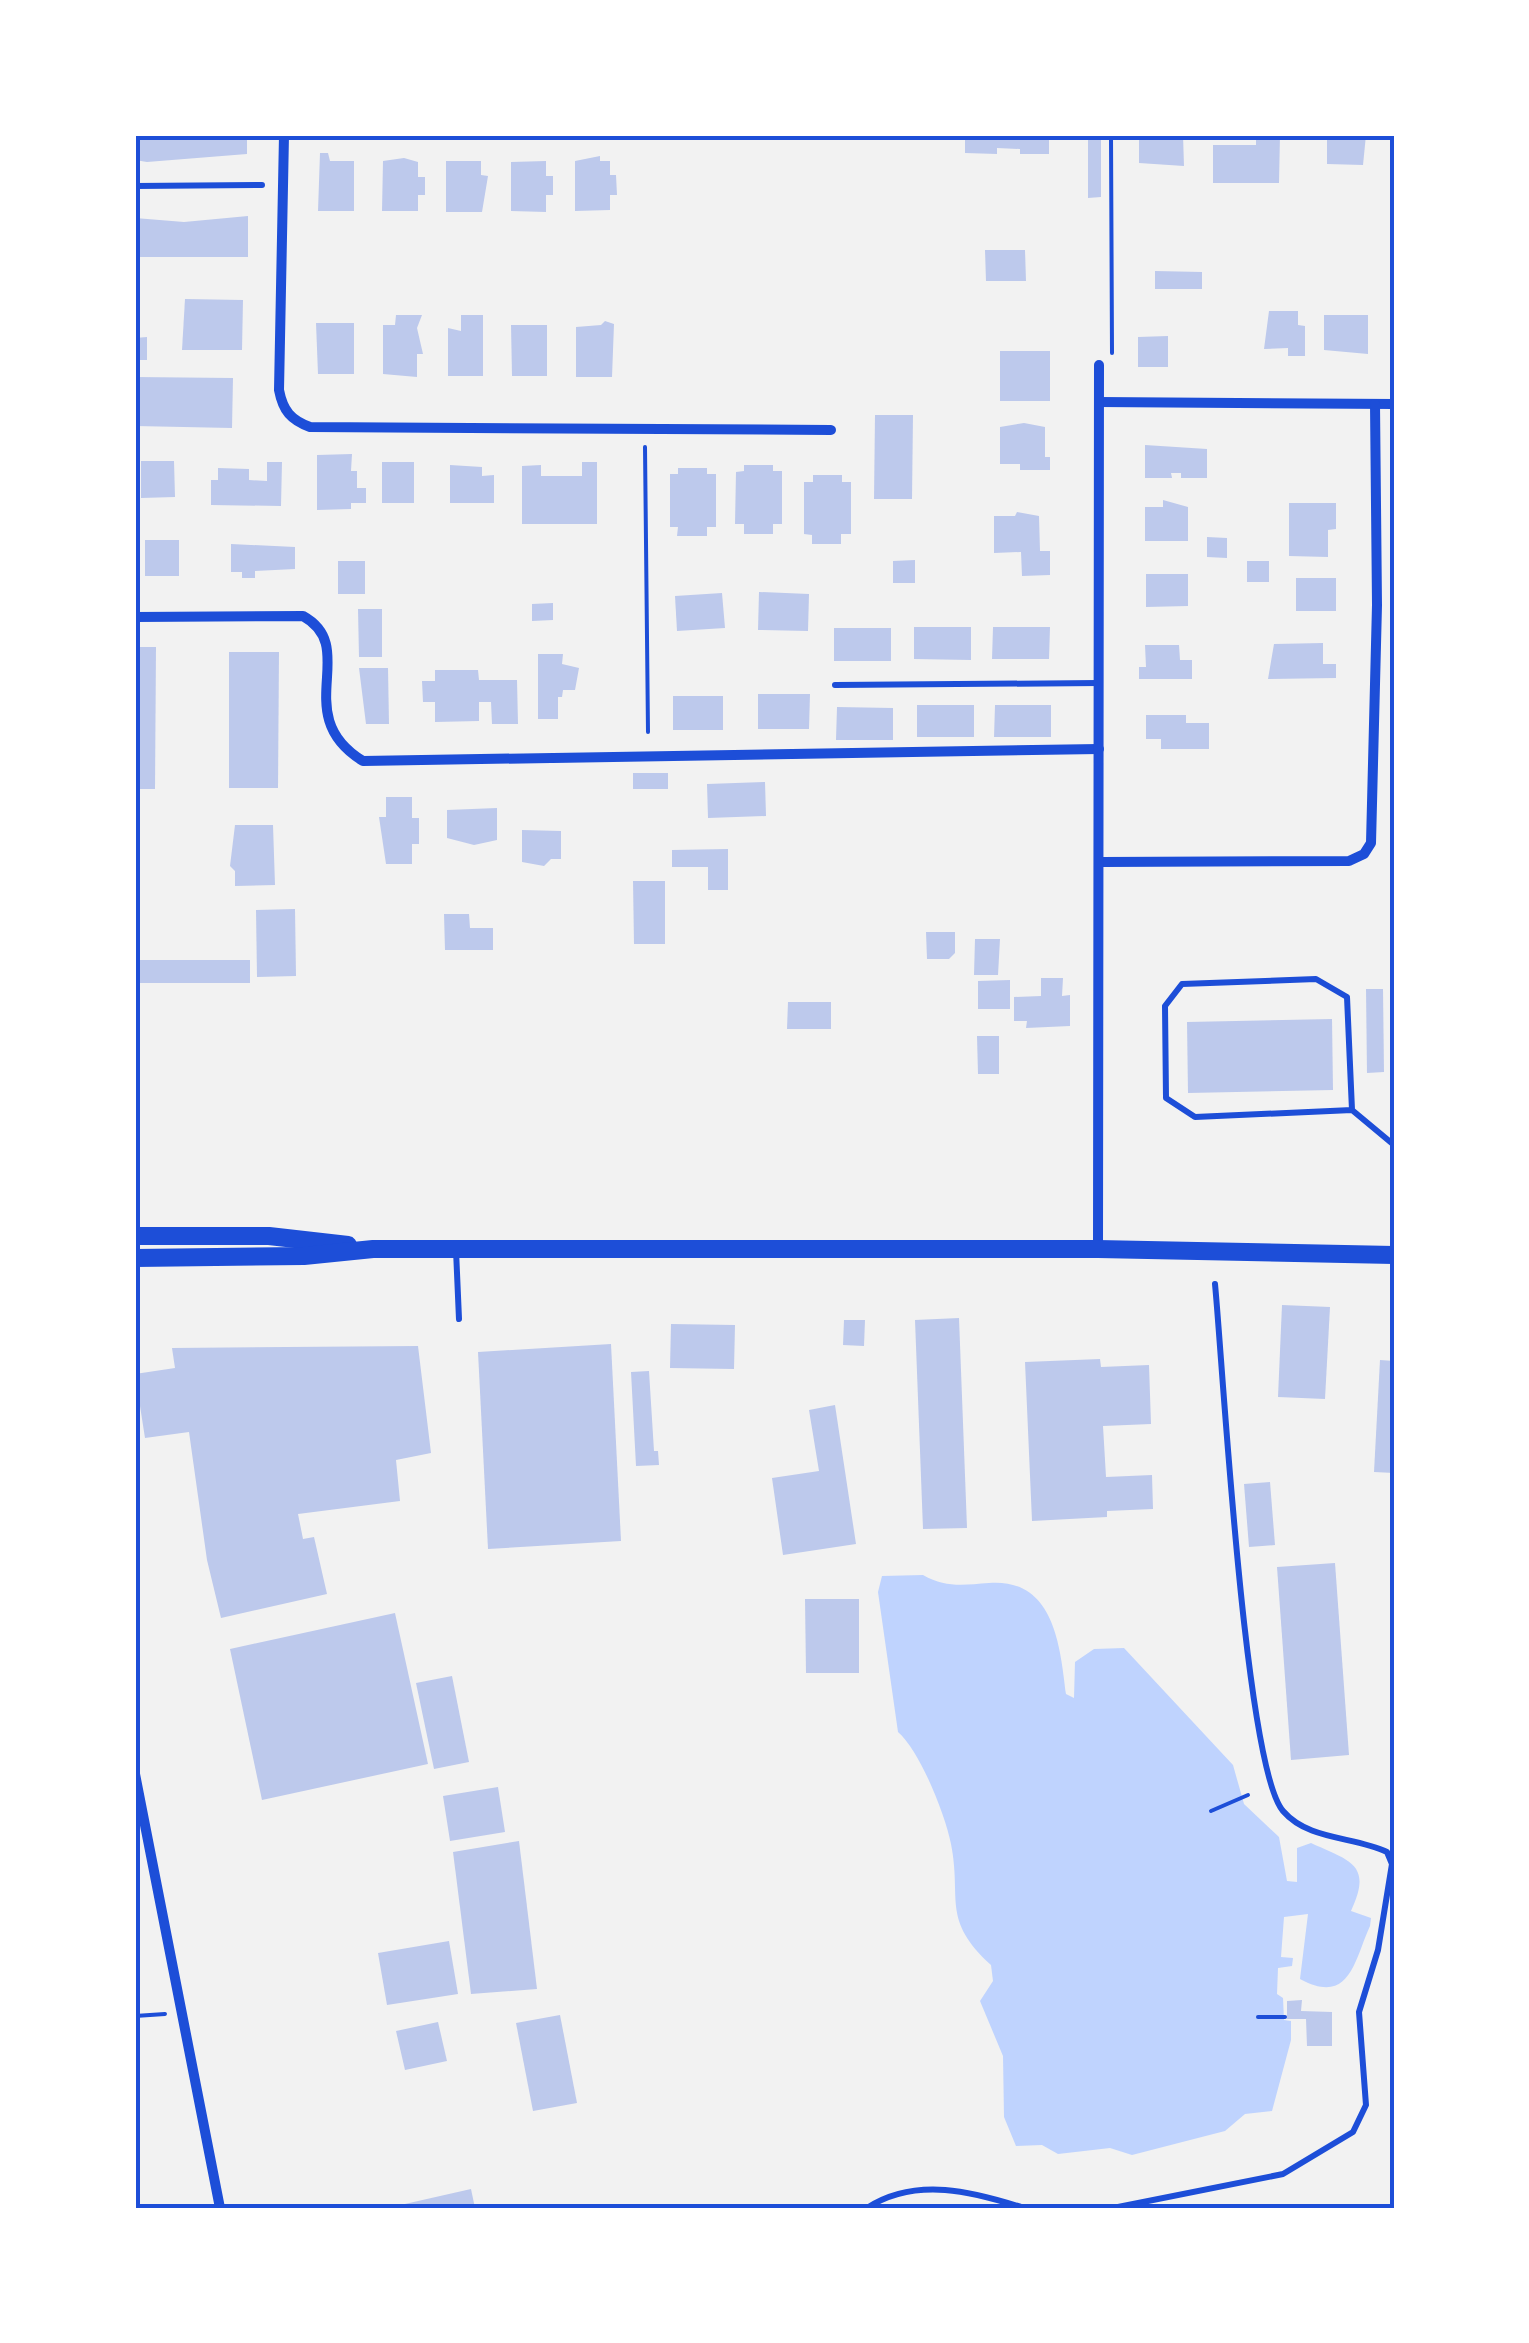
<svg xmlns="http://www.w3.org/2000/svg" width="1529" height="2343" font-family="Jost,sans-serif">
<rect width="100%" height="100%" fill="#f2f2f2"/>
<!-- water -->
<path fill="#bfd3fe" d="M923 1575C946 1588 963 1585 989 1583 1054 1578 1060 1645 1066 1694L1074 1698 1075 1662 1094 1649 1124 1648 1233 1765 1244 1804 1279 1837 1287 1881 1297 1882V1848L1311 1843C1350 1861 1373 1864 1351 1911L1371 1918 1370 1926C1354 1961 1350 2006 1300 1979L1308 1914 1284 1917 1281 1957 1293 1958 1292 1966 1278 1968 1277 1994 1283 1998 1284 2020 1291 2021V2040L1272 2111 1245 2114 1225 2131 1132 2155 1110 2148 1058 2154 1042 2145 1016 2146 1004 2117 1003 2056 980 2001 993 1981 991 1965C941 1919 962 1900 951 1844 945 1814 920 1751 898 1732L878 1592 882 1576Z"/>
<!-- building -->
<g fill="#bdc9ec">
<polygon points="135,135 247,135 247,154 147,162 135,160"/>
<polygon points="965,135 1049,135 1049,154 1020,154 1020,149 997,148 997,154 965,153"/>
<polygon points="1088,135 1101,135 1101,197 1088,198"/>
<polygon points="1139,135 1183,135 1184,166 1139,163"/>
<polygon points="1256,135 1280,135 1279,183 1213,183 1213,145 1256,145"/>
<polygon points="1327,135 1366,135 1363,165 1327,164"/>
<polygon points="320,153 328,153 330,161 354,161 354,211 318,211"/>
<polygon points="600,156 600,161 610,161 610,175 616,175 617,195 610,195 610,210 575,211 575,161"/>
<polygon points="404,158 418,162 418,177 425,177 425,195 418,195 418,211 382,211 383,161"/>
<polygon points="446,161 481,161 481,175 488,176 482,212 446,212"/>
<polygon points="546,161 546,176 553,176 553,195 546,195 546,212 511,211 511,162"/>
<polygon points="248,216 248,257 135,257 135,218 184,222"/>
<polygon points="985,250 1025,250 1026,281 986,281"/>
<polygon points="1155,271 1202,272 1202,289 1155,289"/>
<polygon points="185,299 243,300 242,350 182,350"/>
<polygon points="1269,311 1298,311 1298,325 1305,326 1305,356 1288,356 1288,348 1264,349"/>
<polygon points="396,315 422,315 417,328 423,354 417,354 417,377 383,374 383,325 395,325"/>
<polygon points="461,315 483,315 483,376 448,376 448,328 461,331"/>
<polygon points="1324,315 1368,315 1368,354 1324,350"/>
<polygon points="605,321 614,324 612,377 576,377 576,327 601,325"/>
<polygon points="316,323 354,323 354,374 318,374"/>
<polygon points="511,325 547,325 547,376 512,376"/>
<polygon points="1168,336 1168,367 1138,367 1138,337"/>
<polygon points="147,337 147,360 135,360 135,338"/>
<rect x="1000" y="351" width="50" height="50"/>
<polygon points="135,377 233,378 232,428 135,426"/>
<polygon points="875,415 913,415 912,499 874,499"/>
<polygon points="1024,423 1045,427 1045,457 1050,457 1050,470 1020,470 1020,464 1000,464 1000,427"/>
<polygon points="1145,445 1207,449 1207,478 1181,478 1181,473 1171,473 1172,478 1145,478"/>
<polygon points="352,454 351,471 357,471 357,488 366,488 366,503 351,503 351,509 317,510 317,455"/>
<polygon points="141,461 174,461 175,497 141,498"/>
<polygon points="267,462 282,462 281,506 211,505 211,480 218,480 218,468 249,469 249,480 267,481"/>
<rect x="382" y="462" width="32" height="41"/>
<polygon points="582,462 597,462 597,524 522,524 522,466 541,465 541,476 582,476"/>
<polygon points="450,465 482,467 482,476 494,475 494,503 450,503"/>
<polygon points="744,465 773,465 773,471 782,471 782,524 773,524 773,534 744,534 744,524 735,524 736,472 744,471"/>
<polygon points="678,468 707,468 707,474 716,474 716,527 707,527 707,536 677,536 678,527 670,527 670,474 678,474"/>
<polygon points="813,475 842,475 842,482 851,482 851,534 841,534 841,544 812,544 812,535 804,534 804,482 813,482"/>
<polygon points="1163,500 1188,507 1188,541 1145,541 1145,507 1163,507"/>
<polygon points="1289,503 1336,503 1336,529 1328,530 1328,557 1289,556"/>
<polygon points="1017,512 1039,516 1040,551 1050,551 1050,575 1022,576 1021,552 994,553 994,516 1015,516"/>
<polygon points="1207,537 1227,538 1227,558 1207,557"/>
<rect x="145" y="540" width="34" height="36"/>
<polygon points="231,544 295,547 295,569 255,571 255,578 242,578 242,572 231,572"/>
<polygon points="915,560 915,583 893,583 893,561"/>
<rect x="338" y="561" width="27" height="33"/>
<rect x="1247" y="561" width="22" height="21"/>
<polygon points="1146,574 1188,574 1188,606 1146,607"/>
<rect x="1296" y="578" width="40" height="33"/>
<polygon points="759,592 809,594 808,631 758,630"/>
<polygon points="722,593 725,628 677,631 675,596"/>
<polygon points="553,603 553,620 532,621 532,604"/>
<polygon points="358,609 382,609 382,657 359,657"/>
<polygon points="914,627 971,627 971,660 914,659"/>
<polygon points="993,627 1050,627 1049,659 992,659"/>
<rect x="834" y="628" width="57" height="33"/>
<polygon points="1323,643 1323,664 1336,664 1336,678 1268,679 1274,644"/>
<polygon points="1145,645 1179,645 1180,660 1192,660 1192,679 1139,679 1139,667 1146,667"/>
<polygon points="135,647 156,647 155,789 135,789"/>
<polygon points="229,652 279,652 278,788 229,788"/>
<polygon points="538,654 563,654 562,664 579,668 575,690 563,690 562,697 558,697 558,719 538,719"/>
<polygon points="359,668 388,668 389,724 366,724"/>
<polygon points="435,670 478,670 479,680 517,680 518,724 492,724 491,702 479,702 479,721 435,722 435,702 423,702 422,681 435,681"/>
<polygon points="758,694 810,694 809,729 758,729"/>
<rect x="673" y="696" width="50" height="34"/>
<rect x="917" y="705" width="57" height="32"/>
<polygon points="995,705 1051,705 1051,737 994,737"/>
<polygon points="837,707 893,708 893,740 836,740"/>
<polygon points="1146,715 1186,715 1186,723 1209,723 1209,749 1161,749 1161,739 1146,739"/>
<rect x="633" y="773" width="35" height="16"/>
<polygon points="765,782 766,816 708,818 707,784"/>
<polygon points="386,797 412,797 412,818 419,818 419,844 412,844 412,864 386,864 379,817 386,817"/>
<polygon points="497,808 497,840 474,845 447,838 447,810"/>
<polygon points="235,825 273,825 275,885 235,886 235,871 230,866"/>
<polygon points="522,830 561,831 561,859 551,859 544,866 522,862"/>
<polygon points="728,849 728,890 708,890 708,867 672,867 672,850"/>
<polygon points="633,881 665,881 665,944 634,944"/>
<polygon points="295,909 296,976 257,977 256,910"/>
<polygon points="444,914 469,914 470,928 493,928 493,950 445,950"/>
<polygon points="926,932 955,932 955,953 949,959 927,959"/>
<polygon points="975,939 1000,939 998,975 974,975"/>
<rect x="135" y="960" width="115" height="23"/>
<polygon points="1041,978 1063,978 1062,996 1070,995 1070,1026 1026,1028 1027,1021 1014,1021 1014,997 1041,996"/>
<polygon points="1010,980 1010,1009 978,1009 978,981"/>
<polygon points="1366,989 1383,989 1384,1072 1367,1073"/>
<polygon points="788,1002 831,1002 831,1029 787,1029"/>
<polygon points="1332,1019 1333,1090 1188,1093 1187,1022"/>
<polygon points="977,1036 999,1036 999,1074 978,1074"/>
<polygon points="1282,1305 1330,1307 1325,1399 1278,1397"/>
<polygon points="959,1318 967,1528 923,1529 915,1320"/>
<polygon points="844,1320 865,1320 864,1346 843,1345"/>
<polygon points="671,1324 735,1325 734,1369 670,1368"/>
<polygon points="611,1344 621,1541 488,1549 478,1352"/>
<polygon points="418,1346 431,1453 396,1460 400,1501 298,1514 303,1539 314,1537 327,1594 221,1618 207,1560 189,1432 145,1438 135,1374 175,1368 172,1348"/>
<polygon points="1100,1359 1101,1367 1149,1365 1151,1424 1103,1426 1106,1477 1152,1475 1153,1509 1107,1511 1107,1517 1032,1521 1025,1362"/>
<polygon points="1380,1360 1394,1361 1394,1473 1374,1472"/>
<polygon points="649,1371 654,1451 658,1451 659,1465 636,1466 631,1372"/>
<polygon points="835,1405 856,1544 783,1555 772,1478 819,1471 809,1410"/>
<polygon points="1270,1482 1275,1545 1249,1547 1244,1484"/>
<polygon points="1335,1563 1349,1755 1291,1760 1277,1567"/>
<polygon points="805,1599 859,1599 859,1673 806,1673"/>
<polygon points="395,1613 428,1764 262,1800 230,1649"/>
<polygon points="452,1676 469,1762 434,1769 416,1683"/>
<polygon points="498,1787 505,1832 450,1841 443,1796"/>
<polygon points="519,1841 537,1989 471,1994 453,1852"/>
<polygon points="449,1941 458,1994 387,2005 378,1953"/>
<polygon points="1302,2000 1301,2011 1332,2012 1332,2046 1307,2046 1306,2019 1287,2019 1287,2001"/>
<polygon points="560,2015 577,2103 533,2111 516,2023"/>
<polygon points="438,2022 447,2061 405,2070 396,2031"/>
<polygon points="471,2189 475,2208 396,2208 396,2206"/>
</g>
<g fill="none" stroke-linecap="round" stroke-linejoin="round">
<!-- path -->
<g stroke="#1d4ed8" stroke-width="4">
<polyline points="1111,135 1112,353"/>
<polyline points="645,447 648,732"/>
<polyline points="1211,1811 1248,1795"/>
<polyline points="135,2016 165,2014"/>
<polyline points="1258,2017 1285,2017"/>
</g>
<!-- service -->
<g stroke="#1d4ed8" stroke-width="6">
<polyline points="135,186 262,185"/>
<polyline points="835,685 1099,683"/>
<polyline points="1352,1110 1347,997 1316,979 1182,984 1165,1006 1166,1098 1195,1117 1352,1110 1394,1145"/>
<polyline points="456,1250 459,1319"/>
<path d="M867 2208C916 2176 974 2192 1024 2208"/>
<path d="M1113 2208 1283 2174 1353 2132 1366 2105 1359 2012 1378 1950 1392 1864 1387 1852C1354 1836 1309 1841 1283 1811 1245 1767 1223 1367 1215 1284"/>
</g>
<!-- minor -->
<g stroke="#1d4ed8" stroke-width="10">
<path d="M284 135 279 390C283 411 291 420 310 427L831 430"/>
<polyline points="1099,402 1394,404"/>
<path d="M135 617 303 616C361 648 288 715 363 761L1099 749"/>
<polyline points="1102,862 1349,861 1364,854 1371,843 1377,605 1375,404"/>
<polyline points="1098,1249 1099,365"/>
<polyline points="135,1774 220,2208"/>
</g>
<!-- secondary -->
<g stroke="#1d4ed8" stroke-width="18">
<polyline points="135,1236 269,1236 348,1245"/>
<polyline points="135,1258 304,1256 373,1249 1098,1249 1394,1255"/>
</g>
</g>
<!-- border -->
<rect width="1529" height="2343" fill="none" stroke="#ffffff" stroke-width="275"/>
<rect x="138" y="138" width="1254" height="2068" fill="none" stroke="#1d4ed8" stroke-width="4"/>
</svg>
